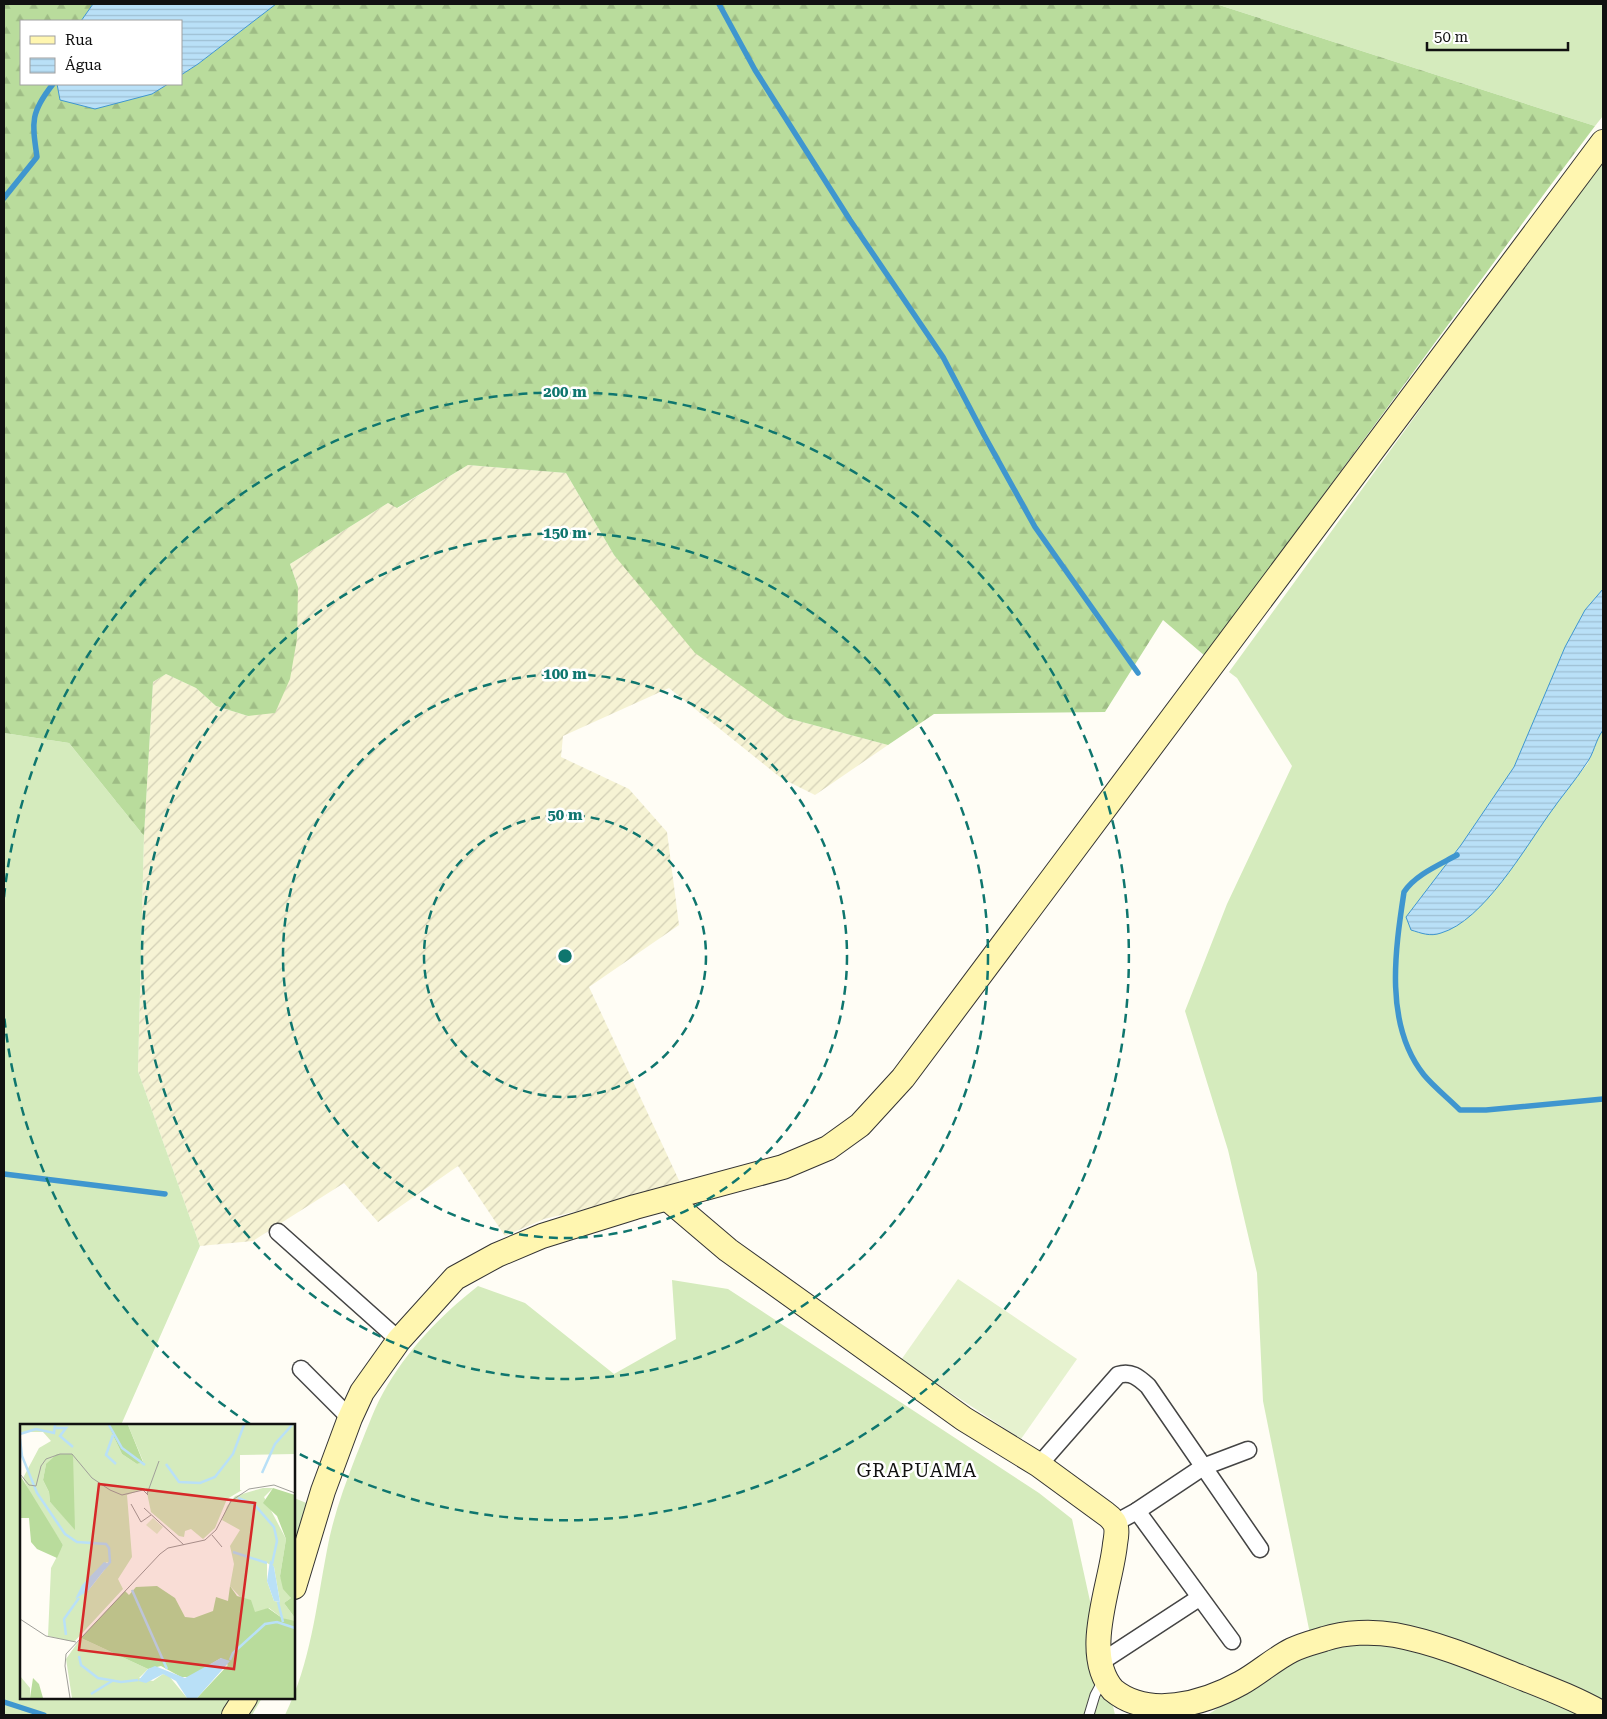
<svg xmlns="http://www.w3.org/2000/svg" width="1607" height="1719" font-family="'Roboto Serif',serif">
<defs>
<pattern id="farmland-furrows" width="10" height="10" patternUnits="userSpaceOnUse" patternTransform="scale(1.25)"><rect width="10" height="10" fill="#f6f3d4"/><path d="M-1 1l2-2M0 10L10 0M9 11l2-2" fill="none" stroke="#d2cfb5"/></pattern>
<pattern id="forest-firs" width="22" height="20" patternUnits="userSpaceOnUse" patternTransform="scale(1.25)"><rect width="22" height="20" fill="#b9dc9c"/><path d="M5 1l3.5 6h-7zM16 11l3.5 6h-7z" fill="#9ebc85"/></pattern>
<pattern id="water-rules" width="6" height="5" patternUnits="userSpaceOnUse" patternTransform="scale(1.25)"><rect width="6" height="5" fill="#b9e0f7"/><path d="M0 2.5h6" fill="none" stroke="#9ebfd3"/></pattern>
</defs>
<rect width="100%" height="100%" fill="#fffdf5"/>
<!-- farmland -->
<polygon fill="url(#farmland-furrows)" points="468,465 566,473 614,555 787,718 888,745 815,795 781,778 669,688 563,736 561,757 629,789 667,832 679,925 589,987 683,1189 665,1190 544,1219 505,1236 458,1166 378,1222 344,1183 253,1241 200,1246 138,1071 144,836 153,682 166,674 196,688 216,706 248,716 298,587 290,564 388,503 398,508"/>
<!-- grass -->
<g fill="#d5ebbd">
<polygon points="1216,4 1603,4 1603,116 1595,126"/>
<polygon points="1603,162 1603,589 1585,610 1514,767 1461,845 1406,917 1463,922 1494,891 1560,798 1588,763 1598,737 1603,730 1603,1715 1207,1715 1262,1681 1311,1639 1263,1401 1257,1273 1228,1150 1185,1011 1227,904 1292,766 1237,678 1229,672 1555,224"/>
<polygon points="4,733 69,743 144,836 138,1071 200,1246 121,1425 21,1425 21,1698 262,1698 252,1715 4,1715"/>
<path d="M672 1280 728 1289 1039 1493 1072 1519 1115 1715H285C311 1662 316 1607 327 1550 333 1517 344 1487 356 1456 365 1435 372 1413 383 1393 407 1350 440 1316 478 1286L525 1303 614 1374 676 1339Z"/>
<polygon points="294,1498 309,1504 294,1574"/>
</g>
<!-- forest -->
<polygon fill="url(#forest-firs)" points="4,4 93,4 81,21 21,21 21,84 57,84 60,100 152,94 168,84 181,84 181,75 198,64 276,4 1216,4 1595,126 1547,190 1205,656 1163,620 1105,712 934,714 888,745 787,718 695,653 614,555 566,473 468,465 397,508 388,503 290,564 298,587 297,639 290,679 275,713 248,716 216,706 196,688 166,674 153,682 144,836 69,743 4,733"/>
<!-- pitch -->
<polygon fill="#e6f2cf" points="958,1279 1077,1359 1021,1439 901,1360"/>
<!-- water -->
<g fill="url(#water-rules)" stroke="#3f96cf">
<polygon points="93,4 276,4 198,64 181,75 181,21 81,21"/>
<polygon points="57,84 168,84 152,94 95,109 60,100"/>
<path d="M1603 589V730C1595 741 1594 754 1586 764 1575 781 1561 797 1550 813 1525 848 1483 921 1441 933 1430 937 1421 933 1411 930L1406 917 1461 845 1514 767 1565 647 1585 610Z"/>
</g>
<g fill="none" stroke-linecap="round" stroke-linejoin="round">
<!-- stream -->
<g stroke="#3f96cf" stroke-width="5.5">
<polyline points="719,4 755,70 850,220 943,357 984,435 1035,527 1138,673"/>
<path d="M4 198 37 157C32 122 30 113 53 84"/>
<path d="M1457 855C1439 865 1415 875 1404 892 1395 951 1384 1025 1424 1075 1434 1087 1448 1098 1460 1110H1486L1603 1099"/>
<polyline points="4,1174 165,1194"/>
<polyline points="4,1702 44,1715"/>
</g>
<!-- lane casing -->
<g stroke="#444" stroke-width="11">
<polyline id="lane" points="1089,1715 1095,1695 1103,1680"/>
</g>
<!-- street casing -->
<g stroke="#444" stroke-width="19">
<g id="street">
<polyline points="278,1232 399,1340"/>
<polyline points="301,1369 350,1418"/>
<path d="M1039 1465 1118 1375C1131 1371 1138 1377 1148 1386L1260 1549"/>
<polyline points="1137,1511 1232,1641"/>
<polyline points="1115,1523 1137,1511 1203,1467 1248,1450"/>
<polyline points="1101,1662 1199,1598"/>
</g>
</g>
<!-- secondary casing -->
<g stroke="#333" stroke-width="26">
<g id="secondary">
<path d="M668 1199 728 1250 964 1419 1039 1465 1106 1514C1109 1516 1112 1519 1114 1522 1118 1528 1116 1538 1115 1544 1111 1586 1081 1654 1113 1690 1148 1719 1203 1704 1241 1683 1259 1673 1274 1659 1292 1650 1302 1645 1314 1642 1324 1639 1345 1632 1373 1631 1395 1635 1438 1643 1480 1661 1520 1677 1548 1688 1577 1699 1603 1714"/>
<polyline points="294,1587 323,1491 350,1418 362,1392 399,1340 455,1278 497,1255 542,1236 635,1207 783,1167 828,1148 860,1125 903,1078 1603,142"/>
<polyline points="234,1715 245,1698"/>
</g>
</g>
<!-- lane -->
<use href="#lane" stroke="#fff" stroke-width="9"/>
<!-- street -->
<use href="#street" stroke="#fff" stroke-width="16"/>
<!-- secondary -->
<use href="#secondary" stroke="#fff6b0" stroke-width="24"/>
</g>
<!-- distance rings -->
<g fill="none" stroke="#0f766e" stroke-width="2.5" stroke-dasharray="9 6">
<circle cx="565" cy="956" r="141"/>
<circle cx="565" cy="956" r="282"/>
<circle cx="565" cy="956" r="423"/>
<path d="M250 1424A564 564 0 0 1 4 1015M4 897A564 564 0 1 1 296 1452"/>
</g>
<g text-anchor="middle" stroke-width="5" stroke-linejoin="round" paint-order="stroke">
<!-- quarter labels -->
<g font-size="19" letter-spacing="1" fill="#111" stroke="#fff">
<text x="917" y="1477">GRAPUAMA</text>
</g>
</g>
<!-- overview -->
<g transform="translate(20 1424)">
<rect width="275" height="275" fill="#fffdf5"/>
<path d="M0 1H88L102 30 117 40 123 37 108 1H275V30L220 31V66H222L207 75 195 104 183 115 171 105 165 107 164 113 159 112 131 88 126 64 107 71 112 133 98 155 103 165 54 218 28 212 31 144 43 121 13 76 3 54 19 24 31 17 23 8H0ZM26 40 55 105 30 78 29 68 23 56ZM87 138 89 140 68 167 63 161ZM243 64H253L244 73 266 115 260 152 271 174 264 179 275 194 274 198 262 194 249 184 235 189 210 162 214 140 210 122 220 106 202 96 207 82 215 72ZM247 139 254 143 260 178 254 177 247 157ZM61 214 128 245 119 254 133 257 143 250 149 252 167 274H52L46 235ZM0 252 10 264V274H0Z" fill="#d5ebbd" fill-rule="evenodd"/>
<path d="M88 1H108L123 38 117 40 102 30ZM37 30H53L55 106 30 78 29 68 23 56 26 40ZM0 51 43 121 37 134 17 125 11 118 9 94H0ZM253 64 275 71V194L264 179 271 174 263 165 260 152 266 115 257 92 243 79ZM137 162 155 174 165 193 174 194 193 187 196 173 208 177 210 162 217 172 231 176 235 188 248 184 262 194 275 197V274H177L208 241 201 234 169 253H161L141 242 128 245 61 214 105 167 109 171 116 163ZM13 254 19 260 23 274H10Z" fill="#b9dc9c"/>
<path d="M133 94 143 103 137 110 126 101Z" fill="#e6f2cf"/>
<path d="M250 136 254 143 260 178 254 177 247 157ZM84 138 89 140 68 167 55 175 62 161ZM201 234 210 237 177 274H167L156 257 143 250 126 259 118 257 128 245 135 242 165 254Z" fill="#b9e0f7"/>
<path fill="none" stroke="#b9e0f7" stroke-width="2.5" d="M89 1 102 24 125 41M36 4H46L40 12 53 23M0 10 16 5 34 9 35 1M93 11 86 31 96 40M0 15 2 32 17 69 45 110 57 118 86 120 89 124 90 138 84 145M146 40 159 58 180 59 195 53 213 30 224 1M242 49 255 20 272 1M218 74 234 80 254 103 257 117 252 140M213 128 247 139M112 166 147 245M258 178 263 198M46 211 44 195 59 174M59 232 61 241 78 254 101 258 118 256M210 236 213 229 245 200 257 198 275 204M71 270 92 257"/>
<path fill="none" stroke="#a09f9a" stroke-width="1" d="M0 50 9 61 16 62 21 42 26 35 40 30H52L72 54 90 66 102 71 123 66 128 71M127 70 139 37M111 80 121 98 131 91M124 84 164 121M192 111 202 123M0 195 26 212 56 218M50 274 45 242 46 230 140 130 148 124 185 116 196 106 211 77 229 65 254 61 275 69"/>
<path fill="#d62828" fill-opacity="0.15" stroke="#d62828" stroke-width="2.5" d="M79 60 235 79 214 245 59 226Z"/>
<rect width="275" height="275" fill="none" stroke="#111" stroke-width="2.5"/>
</g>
<circle cx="565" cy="956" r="8" fill="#0f766e" stroke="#fff" stroke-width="2.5"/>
<g font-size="15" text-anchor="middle" font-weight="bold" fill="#0f766e" stroke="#fff" stroke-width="5" stroke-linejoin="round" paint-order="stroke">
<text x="565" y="397">200 m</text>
<text x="565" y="538">150 m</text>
<text x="565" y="679">100 m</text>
<text x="565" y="820">50 m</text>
</g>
<!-- border -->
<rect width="1607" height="1719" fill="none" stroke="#111111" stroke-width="10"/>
<!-- legend -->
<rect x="20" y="20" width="162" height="65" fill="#ffffff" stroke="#a0a0a0"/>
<rect x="30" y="36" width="25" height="8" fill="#fff6b0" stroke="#a0a0a0"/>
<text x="65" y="45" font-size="15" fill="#111111">Rua</text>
<rect x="30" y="58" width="25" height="15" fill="url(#water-rules)" stroke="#a0a0a0"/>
<text x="65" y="70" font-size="15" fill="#111111">Água</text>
<!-- scale -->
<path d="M1427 42v8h141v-8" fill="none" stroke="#111111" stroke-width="2.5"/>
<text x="1434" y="42" font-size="15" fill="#111111" stroke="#ffffff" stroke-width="4" paint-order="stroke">50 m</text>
</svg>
